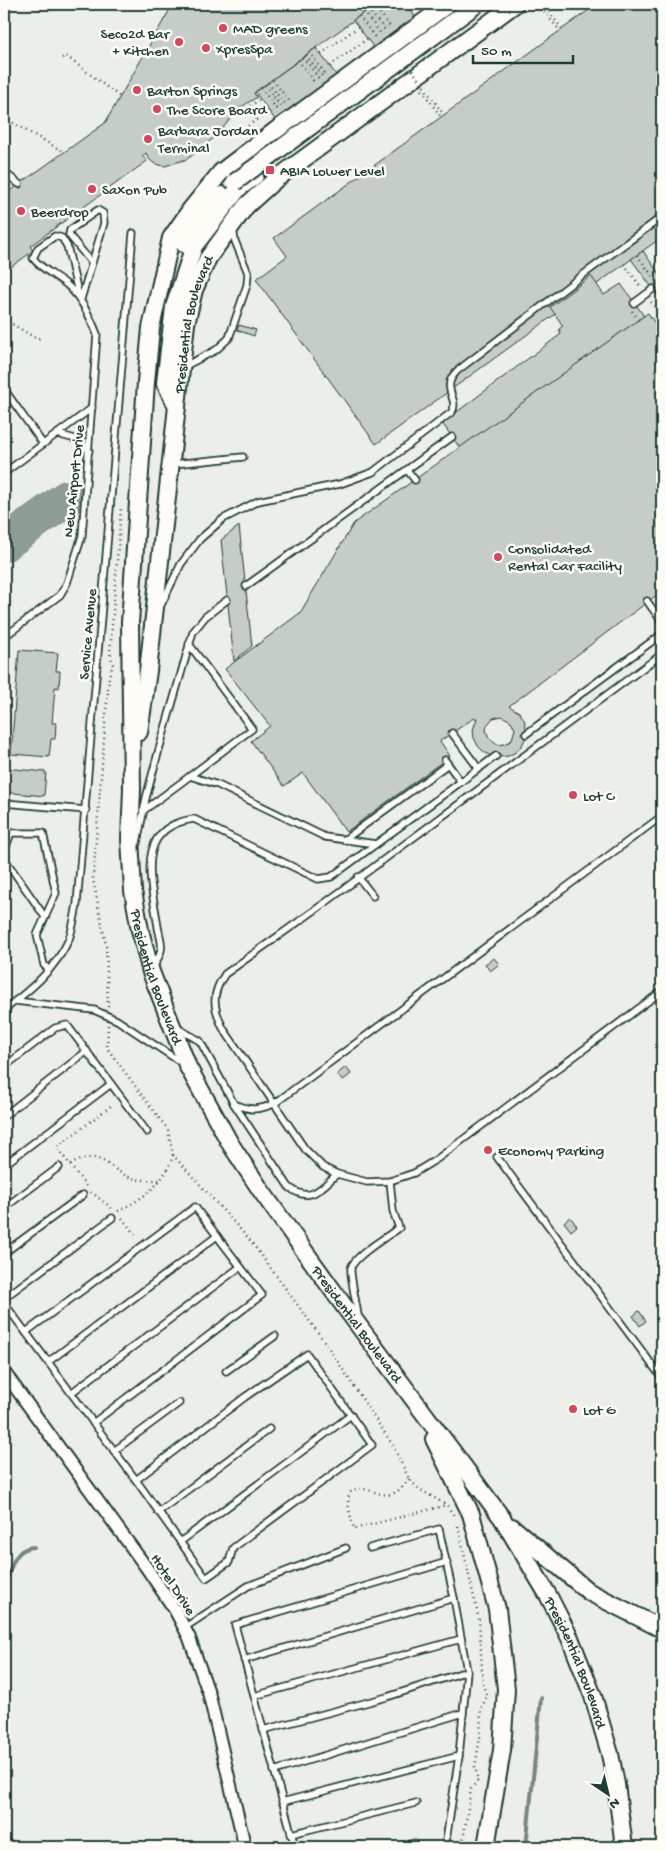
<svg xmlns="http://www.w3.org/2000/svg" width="666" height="1851" font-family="'Gochi Hand',sans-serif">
<rect width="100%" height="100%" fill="#fdfcf7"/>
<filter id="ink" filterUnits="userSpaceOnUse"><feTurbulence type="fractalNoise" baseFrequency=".02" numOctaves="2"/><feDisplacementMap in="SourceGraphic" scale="10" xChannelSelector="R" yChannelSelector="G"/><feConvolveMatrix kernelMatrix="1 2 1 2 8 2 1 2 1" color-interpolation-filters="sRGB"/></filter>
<g filter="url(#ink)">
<!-- built -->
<rect fill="#eceee9" x="4" y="4" width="658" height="1843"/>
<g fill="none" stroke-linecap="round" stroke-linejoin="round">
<!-- stream -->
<g stroke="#75877f" stroke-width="4">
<path d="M4 1588C11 1571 12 1548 34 1547"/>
<polyline points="526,1847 541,1698"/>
</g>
<!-- taxiway -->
<polyline stroke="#8e9c96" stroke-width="36" points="4,544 67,498"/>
</g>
<!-- building -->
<g fill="#c6cdc7" stroke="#1f3d34" fill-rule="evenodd">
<polygon points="175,4 376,4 255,92 254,94 257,97 238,109 219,133 201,149 187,159 165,166 155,164 149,159 146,153 142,156 147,161 30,246 33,251 4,272 4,195 105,123 169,11"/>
<polygon points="376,4 406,4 416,18 374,48 353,20"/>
<polygon points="597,4 662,4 662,237 376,444 256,279 287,256 274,238"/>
<polygon points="316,48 337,76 276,121 255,92"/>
<polygon points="643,251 662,278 662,301 631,259"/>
<polygon points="591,276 604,295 621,284 644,316 460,448 442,423 561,334 559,329 563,326 550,307"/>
<path d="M648 313 662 333V591L509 706 519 712 524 719 526 728V737L522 745 516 752 508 756 500 757 491 756 484 752 478 746 474 738 473 730 477 718H474L440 741 450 756 346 832 303 773 284 786 251 741 270 726 225 669 300 613 354 523ZM502 716 511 721 515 729 512 739 509 742 500 745 496 744 489 738 486 730 487 725 493 718Z"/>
<polygon points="239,325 256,330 254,336 237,330"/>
<polygon points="239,526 252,646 234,661 221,540"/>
<polygon points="19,650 58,653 56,671 60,671 59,688 55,687 52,723 56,723 55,739 51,739 49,757 11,754"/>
<polygon points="4,768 46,772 44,796 4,792"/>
<polygon points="494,958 499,964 490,971 485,964"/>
<polygon points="346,1067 351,1074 342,1081 337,1074"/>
<polygon points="570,1217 577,1226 571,1231 564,1222"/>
<polygon points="639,1311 646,1321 640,1326 633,1316"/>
</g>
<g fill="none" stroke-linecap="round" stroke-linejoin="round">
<!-- lane casing -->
<g stroke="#1f3d34" stroke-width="9">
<g id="lane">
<polyline points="4,175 9,176 19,184"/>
<polyline points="81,299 104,223 103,213 98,210 70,230 69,235 91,262"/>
<polyline points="634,303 653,289"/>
<polyline points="185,366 216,350 229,338 247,285 248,273 235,241 233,229"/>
<polyline points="4,389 43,444"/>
<polyline points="57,434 79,440 89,451"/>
<polyline points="173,464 243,457"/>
<polyline points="407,470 415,480"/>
<polyline points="4,473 92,408"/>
<polyline points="246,586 452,437"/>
<polyline points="647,601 662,622"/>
<path d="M161 605 181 564 200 539 223 519 258 501 340 484 373 472 452 412C460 398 439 389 457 371L580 277 662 217"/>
<path d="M4 637 60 595 67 583 82 536 97 334C90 316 81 297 66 284 55 275 41 269 33 258L38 248 55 236 62 238 67 246 80 301"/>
<polyline points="189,644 252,729 190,776"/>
<path d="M662 654 329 900 225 974C211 994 213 1007 223 1028L305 1149 323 1167 337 1174 367 1182 390 1181 414 1173 437 1159 662 991"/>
<polyline points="452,733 479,769"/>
<polyline points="526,734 662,634"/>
<polyline points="445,760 461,782"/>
<polyline points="4,803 86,810"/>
<polyline points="143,811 190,776 218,785 325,837 376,844"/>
<polyline points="344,840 448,764"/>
<polyline points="137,843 146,798 158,753 193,632 205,617 227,600"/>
<polyline points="4,852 11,833 43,833 56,893 37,935 44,965 49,970"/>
<polyline points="4,858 45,917"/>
<polyline points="358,877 373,896"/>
<path d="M153 968C156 962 160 956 161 950 163 944 159 934 158 927 152 884 132 827 194 819L318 879 331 877 496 756"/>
<polyline points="15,1001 94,1010 117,1020 182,1063"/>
<path d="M4 1010C30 990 56 969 69 939 73 928 75 916 77 904L133 233"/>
<path d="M177 1028 200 1041 234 1104 289 1187C310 1204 320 1189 337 1174"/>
<polyline points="4,1067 55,1028 67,1025 147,1132"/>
<path d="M234 1104C251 1111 258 1110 274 1104L662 816"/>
<polyline points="4,1116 87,1051"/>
<polyline points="497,1157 662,1378"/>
<polyline points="4,1165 111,1084"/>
<polyline points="4,1208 59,1167"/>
<polyline points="4,1253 83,1195"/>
<polyline points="4,1298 112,1218"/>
<polyline points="4,1303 136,1480 206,1578 229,1562 233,1548 372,1445 307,1354 245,1397 136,1480"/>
<path d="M358 1316C357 1306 350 1276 351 1269 352 1257 388 1236 399 1228L393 1211 390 1181"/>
<polyline points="26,1332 195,1207 262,1295 93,1423"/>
<polyline points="48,1362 217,1236"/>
<polyline points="226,1371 275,1336"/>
<polyline points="71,1393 240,1267"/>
<polyline points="114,1451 179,1403"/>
<polyline points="158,1512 269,1429"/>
<polyline points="180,1542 351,1415"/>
<polyline points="370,1548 439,1529 454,1598 467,1671 459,1756 445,1847"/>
<polyline points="184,1628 248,1586 346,1548"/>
<polyline points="244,1660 454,1598"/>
<polyline points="254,1696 461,1639"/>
<polyline points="263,1730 387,1697 467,1671"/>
<polyline points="274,1771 463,1713"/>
<polyline points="282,1802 459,1756"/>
<polyline points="291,1834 416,1803"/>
<polyline points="295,1847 235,1625 447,1562"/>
<polyline points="398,1847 414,1843"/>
</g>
</g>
<!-- street casing -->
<g stroke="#1f3d34" stroke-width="15">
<polyline id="street" points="4,1372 146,1567 175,1610 189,1637 209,1694 245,1847"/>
</g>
<!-- secondary casing -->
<g stroke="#1f3d34" stroke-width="20">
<g id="secondary">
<path id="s1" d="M275 131 221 172 191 209 171 238 151 328 146 382 130 623 132 789 130 839 133 891 140 930 151 972 188 1067 231 1145 262 1192 344 1306 502 1518 548 1595 570 1638 593 1696 610 1754 616 1784 624 1847"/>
<polyline points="184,244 200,217 222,195"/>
<polyline points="177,406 165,383 174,307 194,246 238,189 255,176"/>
<path id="s2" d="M139 732 148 671 186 324 194 290 208 258 246 206 276 179 515 4"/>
<polyline points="434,1439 471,1514 497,1609 506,1689 502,1750 486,1847"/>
<polyline points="512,1527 589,1592 662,1629"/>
</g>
</g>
<!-- path -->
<g stroke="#1f3d34" stroke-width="2.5" stroke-dasharray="1 4" stroke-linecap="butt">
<polyline points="168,4 173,6"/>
<polyline points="538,4 560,31"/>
<polyline points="543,4 562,29"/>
<polyline points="374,5 391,28"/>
<polyline points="409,8 415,4"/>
<polyline points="368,9 386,31"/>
<polyline points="364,12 382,35"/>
<polyline points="359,16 376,39"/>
<polyline points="309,52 326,75"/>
<polyline points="321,54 358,27"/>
<polyline points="306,55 323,77"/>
<polyline points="303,57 320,80"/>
<polyline points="62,58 66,56 120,97"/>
<polyline points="298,60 315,83"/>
<polyline points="330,66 367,39"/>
<polyline points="273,80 290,102"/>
<polyline points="268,83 286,105"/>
<polyline points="265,85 282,108"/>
<polyline points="261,88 278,111"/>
<polyline points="422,90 441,117"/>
<polyline points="246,109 260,99"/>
<polyline points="4,120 6,119 64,152"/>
<polyline points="248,126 269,111"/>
<polyline points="624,264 641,287"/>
<polyline points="651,302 662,317"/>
<polyline points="632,311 639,320"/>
<polyline points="4,319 37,339 40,338"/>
<polyline points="108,1007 106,945 93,879 109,676 113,665 110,653 121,508"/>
<polyline points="108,1025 107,1048 168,1130 173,1155 249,1239 322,1338 392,1444 409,1479 419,1489 447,1505 454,1516"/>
<path d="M70 1165C103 1146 107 1170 132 1178 141 1181 152 1180 161 1180"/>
<polyline points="86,1186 57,1147 111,1106"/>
<polyline points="91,1192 113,1209"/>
<path d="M118 1211C143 1199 165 1183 173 1155"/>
<polyline points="122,1218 136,1236"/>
<path d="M409 1479C404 1485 399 1492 391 1494 383 1496 376 1492 368 1490 338 1482 350 1514 354 1529L447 1505"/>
<polyline points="458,1526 479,1620 483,1685 487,1696 481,1709 480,1737 475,1767 478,1780 471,1789 462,1847"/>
</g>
<!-- lane -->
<use href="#lane" stroke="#fdfcf7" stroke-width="5.5"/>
<!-- street -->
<use href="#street" stroke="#fdfcf7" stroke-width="11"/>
<!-- secondary -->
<use href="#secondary" stroke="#fdfcf7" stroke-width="16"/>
<!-- secondary-bridge casing -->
<g stroke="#1f3d34" stroke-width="20" stroke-linecap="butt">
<g id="secondary-bridge">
<polyline points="275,131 448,4"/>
<polyline points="235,182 477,4"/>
</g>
</g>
<!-- path-bridge -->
<g stroke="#1f3d34" stroke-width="2.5" stroke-dasharray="1 4" stroke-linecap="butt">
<polyline points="412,70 444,115"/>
<polyline points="637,255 662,289"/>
</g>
<!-- secondary-bridge -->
<use href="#secondary-bridge" stroke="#fdfcf7" stroke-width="16"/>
</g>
</g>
<!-- markers -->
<g fill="#d1495b" stroke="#fdfcf7" stroke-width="2">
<circle cx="223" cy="28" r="5"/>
<circle cx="179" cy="42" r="5"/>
<circle cx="206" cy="48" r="5"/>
<circle cx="137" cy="90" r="5"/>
<circle cx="157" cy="109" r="5"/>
<circle cx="148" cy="139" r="5"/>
<rect x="265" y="165" width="10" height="10" rx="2.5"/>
<circle cx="92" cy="189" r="5"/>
<circle cx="21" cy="211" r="5"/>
<circle cx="498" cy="557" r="5"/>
<circle cx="573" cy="795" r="5"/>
<circle cx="488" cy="1150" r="5"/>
<circle cx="573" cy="1409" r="5"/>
</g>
<g text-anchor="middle" stroke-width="5" stroke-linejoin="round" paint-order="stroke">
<!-- poi labels -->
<g font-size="15" fill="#1f3d34" stroke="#fdfcf7" text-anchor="start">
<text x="233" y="33">MAD greens</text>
<text x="169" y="38" text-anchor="end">Seco2d Bar<tspan x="169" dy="17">+ Kitchen</tspan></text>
<text x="216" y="53">XpresSpa</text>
<text x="147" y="95">Barton Springs</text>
<text x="167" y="114">The Score Board</text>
<text x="158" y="135">Barbara Jordan<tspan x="158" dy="17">Terminal</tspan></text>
<text x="280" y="175">ABIA Lower Level</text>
<text x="102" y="194">Saxon Pub</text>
<text x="31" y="216">Beerdrop</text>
<text x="508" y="553">Consolidated<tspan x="508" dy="17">Rental Car Facility</tspan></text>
<text x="583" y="800">Lot C</text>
<text x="498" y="1155">Economy Parking</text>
<text x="583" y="1414">Lot G</text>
</g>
<!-- street labels -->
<g font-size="15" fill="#1f3d34" stroke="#fdfcf7">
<text dy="5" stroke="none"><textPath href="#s2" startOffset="412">Presidential Boulevard</textPath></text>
<text transform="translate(73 481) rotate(-84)" y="5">New Airport Drive</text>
<text transform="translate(87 634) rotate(-85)" y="5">Service Avenue</text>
<text dy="5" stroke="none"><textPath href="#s1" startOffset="896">Presidential Boulevard</textPath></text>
<text dy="5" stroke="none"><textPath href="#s1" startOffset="1300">Presidential Boulevard</textPath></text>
<text transform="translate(174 1584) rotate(57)" y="5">Hotel Drive</text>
<text dy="5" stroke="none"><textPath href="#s1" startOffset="1705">Presidential Boulevard</textPath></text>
</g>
</g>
<!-- margin -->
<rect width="666" height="1851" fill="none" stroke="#fdfcf7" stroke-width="20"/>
<rect x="10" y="10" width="646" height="1831" fill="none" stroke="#1f3d34" stroke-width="2" filter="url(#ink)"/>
<!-- north arrow -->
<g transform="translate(608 1794) rotate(145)" stroke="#fdfcf7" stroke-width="4" paint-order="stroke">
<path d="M0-4L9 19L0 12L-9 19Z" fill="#1f3d34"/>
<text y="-8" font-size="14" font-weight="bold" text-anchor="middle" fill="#1f3d34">N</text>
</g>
<!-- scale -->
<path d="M473 55v8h100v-8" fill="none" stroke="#1f3d34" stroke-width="2.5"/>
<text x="481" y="55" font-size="15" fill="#1f3d34" stroke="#fdfcf7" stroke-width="4" paint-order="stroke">50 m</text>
</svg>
